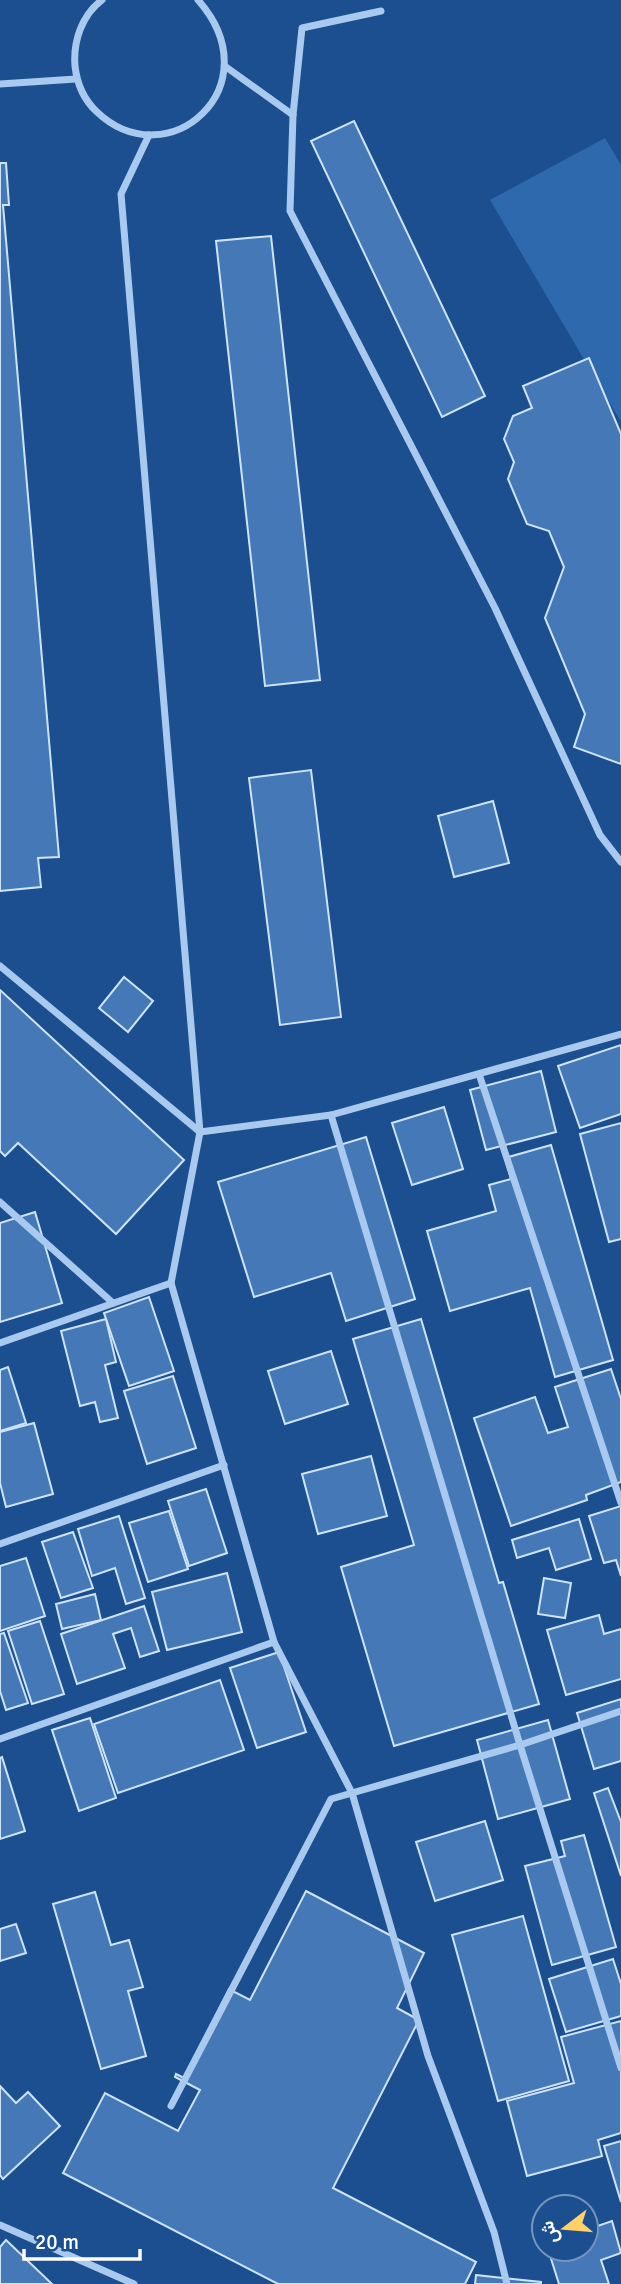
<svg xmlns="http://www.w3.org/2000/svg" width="621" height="2284" font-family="Signika,Vazirmatn,sans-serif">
<rect width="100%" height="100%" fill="#1b4f8f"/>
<!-- green -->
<polygon fill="#2e69ad" points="605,138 621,165 621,422 490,200"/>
<!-- building -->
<g fill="#4478b7" stroke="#cfe3fa" stroke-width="2">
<polygon points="354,121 485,396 442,417 311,141"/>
<polygon points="0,163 6,163 9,205 3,205 59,857 38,858 41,887 0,891"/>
<polygon points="271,236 320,680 265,686 216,241"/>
<polygon points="589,358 621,434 621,764 574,747 585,714 545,618 564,567 549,531 527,524 508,479 514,462 504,439 513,416 532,408 523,386"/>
<polygon points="311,770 341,1017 280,1025 249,778"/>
<polygon points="493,801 509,863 454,877 438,816"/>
<polygon points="124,977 153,1001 128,1032 99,1008"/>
<polygon points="0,990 184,1160 116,1234 18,1143 5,1156 0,1151"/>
<polygon points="621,1045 621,1114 580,1128 558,1066"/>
<polygon points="541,1071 556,1132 486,1150 470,1090"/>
<polygon points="444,1107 463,1169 412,1185 392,1123"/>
<polygon points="621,1123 621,1239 609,1242 580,1134"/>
<polygon points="366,1137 415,1299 346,1321 331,1273 254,1297 218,1182"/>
<polygon points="551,1145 613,1360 555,1377 530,1288 450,1311 427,1231 496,1211 489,1185 511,1179 505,1158"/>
<polygon points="35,1212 62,1303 0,1322 0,1223"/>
<polygon points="149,1297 174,1371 129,1386 104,1313"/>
<polygon points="106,1319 116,1362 105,1365 118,1418 100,1422 95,1402 80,1406 61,1331"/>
<polygon points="421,1319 499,1583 503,1582 539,1704 394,1746 341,1567 414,1545 353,1339"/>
<polygon points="331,1351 348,1404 285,1424 268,1371"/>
<polygon points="8,1367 26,1423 0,1431 0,1370"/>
<polygon points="611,1369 621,1399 621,1482 586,1495 587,1500 511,1526 474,1418 535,1397 548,1433 568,1427 555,1387"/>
<polygon points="173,1376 196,1448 147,1464 124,1391"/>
<polygon points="34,1423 53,1494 6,1507 0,1483 0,1432"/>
<polygon points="371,1456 387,1516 318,1534 302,1474"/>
<polygon points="206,1489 227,1553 189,1566 168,1501"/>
<polygon points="621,1506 621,1576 616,1560 604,1563 589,1516"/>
<polygon points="169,1511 188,1569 148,1582 129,1523"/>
<polygon points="119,1516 145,1598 126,1604 115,1568 92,1576 78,1529"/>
<polygon points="579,1519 591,1559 556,1570 549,1548 517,1558 512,1540"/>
<polygon points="73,1532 93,1588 61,1598 42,1542"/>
<polygon points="26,1558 45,1616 0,1631 0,1566"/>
<polygon points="227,1573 242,1632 167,1650 152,1592"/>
<polygon points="544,1578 571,1583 565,1618 538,1614"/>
<polygon points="95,1594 101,1620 62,1629 56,1604"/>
<polygon points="144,1606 159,1651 140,1657 131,1628 113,1634 125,1668 77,1684 61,1634"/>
<polygon points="599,1615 604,1634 621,1629 621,1679 566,1695 547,1630"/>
<polygon points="40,1621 64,1694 32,1704 8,1631"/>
<polygon points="4,1633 28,1703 6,1710 0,1691 0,1634"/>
<polygon points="279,1652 306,1732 257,1748 230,1668"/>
<polygon points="220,1680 244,1750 118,1793 94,1724"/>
<polygon points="621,1699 621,1761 594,1769 577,1713"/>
<polygon points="90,1718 116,1798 79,1811 52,1730"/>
<polygon points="548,1720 570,1799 498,1819 477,1740"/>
<polygon points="2,1757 25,1831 0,1839 0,1758"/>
<polygon points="608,1788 621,1822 621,1876 594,1793"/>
<polygon points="485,1821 503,1880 435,1901 416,1842"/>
<polygon points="584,1835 616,1947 552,1965 525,1866 565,1856 561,1841"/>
<polygon points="306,1891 424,1953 397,2008 419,2020 333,2188 476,2262 465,2284 278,2284 63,2173 105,2093 178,2131 200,2090 175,2077 176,2074 184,2078 229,1989 250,2000"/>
<polygon points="95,1892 111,1945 129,1940 143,1987 128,1991 146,2056 101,2069 53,1904"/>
<polygon points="523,1916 569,2081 498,2101 452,1935"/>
<polygon points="16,1924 26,1953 0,1961 0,1929"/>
<polygon points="613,1959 621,1984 621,2016 566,2032 549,1979"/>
<polygon points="621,2021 621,2133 598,2140 602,2156 527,2176 507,2101 574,2083 561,2037"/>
<polygon points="0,2086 16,2103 28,2092 60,2126 3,2179 0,2175"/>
<polygon points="621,2141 621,2202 604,2146"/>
<polygon points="612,2221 621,2253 601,2260 609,2284 559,2284 548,2249 586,2249 586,2230"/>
<polygon points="6,2240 52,2284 0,2284 0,2247"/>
<polygon points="476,2275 541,2282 541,2284 475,2284"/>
</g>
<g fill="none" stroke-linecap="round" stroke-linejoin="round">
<!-- street -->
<g stroke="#a9c9ee" stroke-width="7">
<path d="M102 0C82 15 73 41 75 66 77 84 84 100 97 112 168 179 274 86 198 0"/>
<polyline points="381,11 302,28 293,115 290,211 495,608 600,835 621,862"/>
<polyline points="226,67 293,115"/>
<polyline points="0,84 76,79"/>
<polyline points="149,135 121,194 200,1132 171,1283 274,1642 352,1793 428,2056 494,2232 507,2284"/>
<polyline points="0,966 200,1132 331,1115 621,1034"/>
<polyline points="479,1074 621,1503"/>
<polyline points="331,1115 520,1745 621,2068"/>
<polyline points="0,1202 113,1303"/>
<polyline points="0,1343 171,1283"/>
<polyline points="0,1544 224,1465"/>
<polyline points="0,1739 274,1642"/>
<polyline points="171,2106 331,1799 520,1745 621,1711"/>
<polyline points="0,2225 134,2284"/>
</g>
</g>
<!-- north arrow -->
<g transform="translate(565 2228) rotate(254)"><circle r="33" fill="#1b4f8f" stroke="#7695bc" stroke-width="2"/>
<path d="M0-5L12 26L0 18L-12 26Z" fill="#ffd166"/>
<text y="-10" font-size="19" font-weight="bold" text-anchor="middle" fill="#ffffff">ش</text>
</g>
<!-- scale -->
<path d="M24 2249v10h116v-10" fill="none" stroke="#ffffff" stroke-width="3.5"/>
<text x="35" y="2249" font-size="21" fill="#ffffff" stroke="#1b4f8f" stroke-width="5" paint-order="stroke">20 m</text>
</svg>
